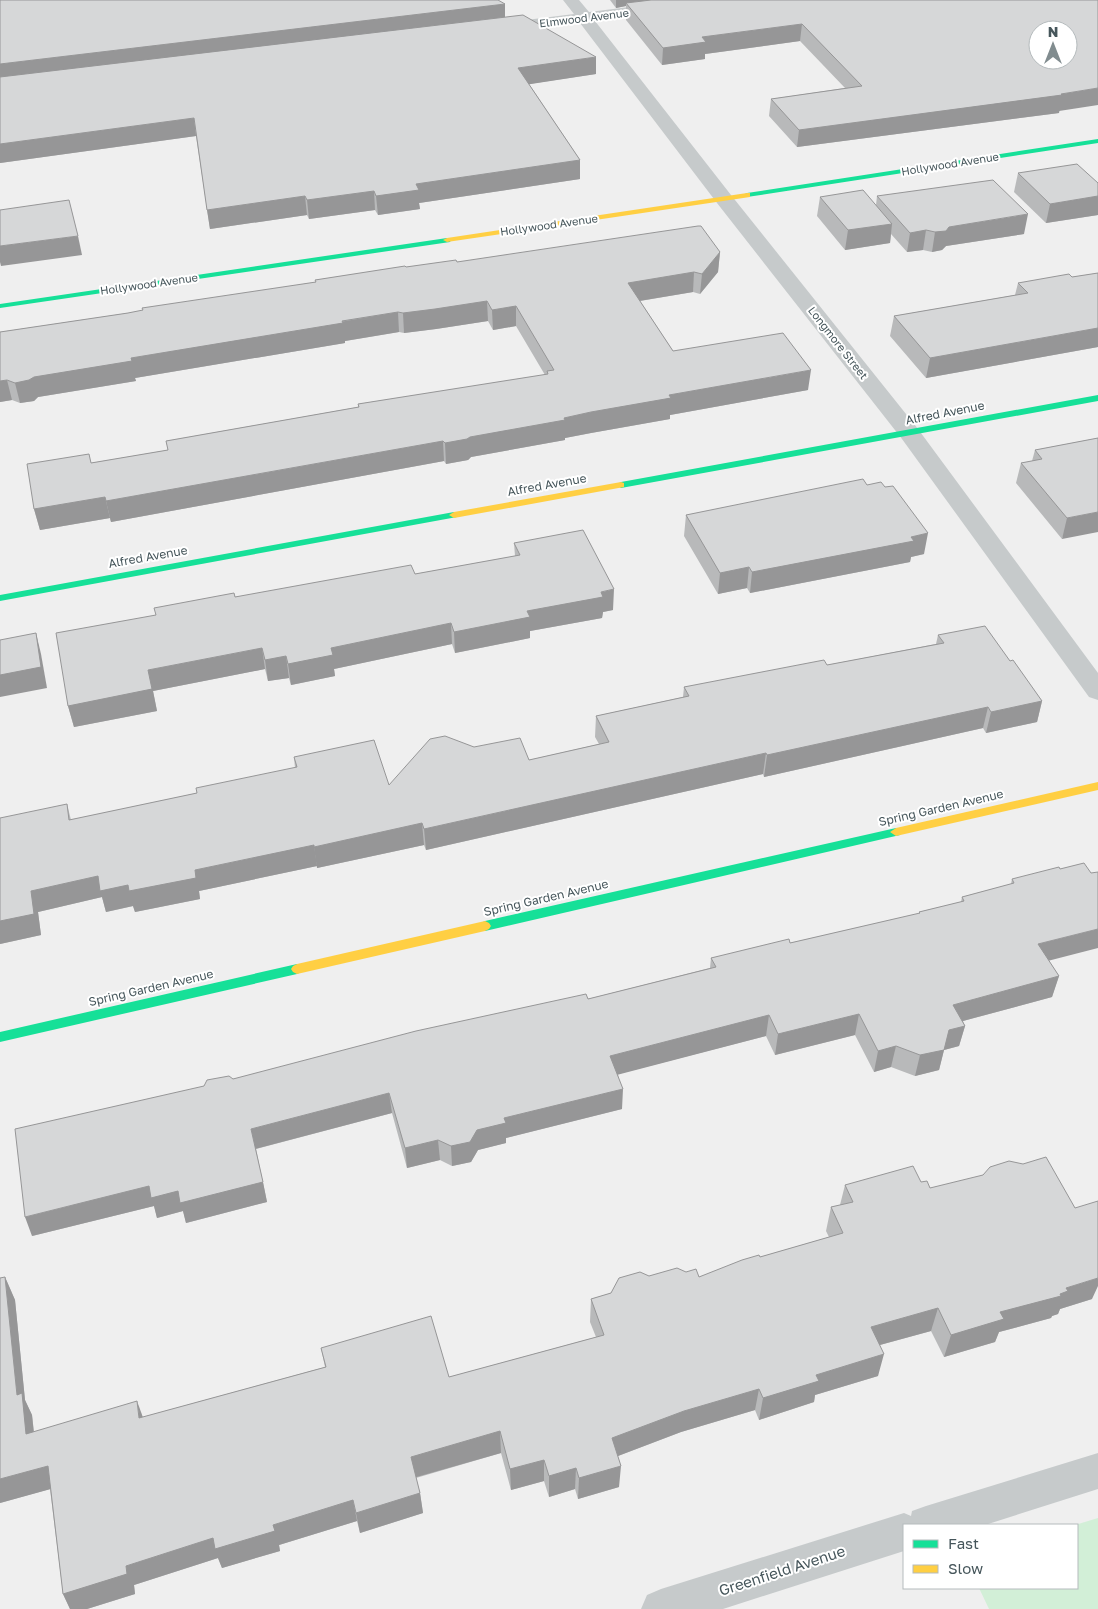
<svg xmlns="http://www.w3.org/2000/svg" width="1098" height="1609" font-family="'Golos Text',sans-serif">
<rect width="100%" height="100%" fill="#efefef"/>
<!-- green -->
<polygon fill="#d2efd7" points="1098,1518 1098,1609 989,1609 979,1588 1077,1588 1077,1525 1075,1525"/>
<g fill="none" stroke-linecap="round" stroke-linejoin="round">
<!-- street -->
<g fill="#c6cacb" fill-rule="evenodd">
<polygon points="563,0 579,0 589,12 686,0 730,0 727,3 722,5 595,21 731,195 918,429 1098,673 1098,700 1089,697 902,439 717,203 580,23 503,33 497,31 495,28 497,25 503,23 574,14"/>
<polygon points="1098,1453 1098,1489 985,1525 904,1525 904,1551 723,1609 641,1609 647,1595 661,1589 904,1513 911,1516 912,1511 926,1506"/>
</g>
<!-- fast -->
<g fill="#16e098" fill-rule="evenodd">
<polygon points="1098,139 1098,143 747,197 743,195 747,193"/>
<polygon points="447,238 451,240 450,242 0,308 0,304"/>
<polygon points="1098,395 1098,401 621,488 616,485 621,482"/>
<polygon points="454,512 457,513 457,517 0,601 0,595"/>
<polygon points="896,828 900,829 902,832 900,835 485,931 481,929 479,926 481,923 485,921"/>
<polygon points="297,964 301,966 303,969 301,972 297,974 0,1042 0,1032"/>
</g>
<!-- slow -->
<g fill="#ffcf43" fill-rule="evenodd">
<polygon points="747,193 750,193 750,197 447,242 443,240 447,238"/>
<polygon points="621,482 624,483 624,487 454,518 449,515 454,512"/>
<polygon points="1098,782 1098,790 896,836 890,832 896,828"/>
<polygon points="485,921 489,923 491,926 489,929 485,931 297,974 293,972 291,969 293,966 297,964"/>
</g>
</g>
<!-- wall -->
<g fill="#b8b9ba">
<polygon points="0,0 505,4 505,17 596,74 529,84 580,160 580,179 419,203 420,209 378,215 375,210 309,219 307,215 210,229 196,136 0,163"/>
<polygon points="610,0 1098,0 1059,113 797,147 769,116 771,99 845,88 800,41 705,54 705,59 662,65 626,20 626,6 616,8"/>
<polygon points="1018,173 1098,183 1098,215 1046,223 1014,192"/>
<polygon points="877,196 1024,234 946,246 942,250 932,252 923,250 907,252 891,234 890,243 845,250 817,216 820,197 876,205"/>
<polygon points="720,252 718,272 700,294 693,292 640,301 673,351 808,390 670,415 670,419 591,433 565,438 565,440 471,457 468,460 446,464 444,461 111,522 110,518 40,530 34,509 91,463 168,450 166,441 358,407 358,404 545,375 516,326 493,330 488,321 436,329 404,333 399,332 345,341 345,343 135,378 136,381 38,397 34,401 20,403 12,400 0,402 0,332 128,313 316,282 315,280 406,267 457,262"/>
<polygon points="1098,273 1098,347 926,378 890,336 894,316 1015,295 1018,283 1072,277"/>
<polygon points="1098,438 1062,539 1016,483 1021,463 1032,461 1035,450"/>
<polygon points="867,485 924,554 911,557 910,562 750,593 747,588 718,594 684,536 686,515"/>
<polygon points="514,543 613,610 603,612 602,618 530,631 530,638 455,653 452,644 334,669 335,676 291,685 289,678 268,681 265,669 153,691 157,711 74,727 68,706 156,615 235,597 415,574 515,556"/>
<polygon points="938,635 1010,661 1042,701 1037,722 986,733 983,728 764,777 763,774 426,850 424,845 317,868 317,866 199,891 200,899 135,912 133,906 106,912 102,897 38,912 41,935 0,944 67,804 71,820 197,793 295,768 294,757 389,785 474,747 529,760 599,744 595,737 596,716 683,697 684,687 827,665 936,644"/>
<polygon points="1012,879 1049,961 1059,976 1052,997 963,1021 965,1026 959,1046 944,1050 939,1070 915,1076 891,1067 874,1072 855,1035 775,1055 766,1036 618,1074 622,1109 506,1138 506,1143 478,1150 471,1162 452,1166 440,1160 407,1168 392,1113 256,1149 267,1202 186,1223 183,1211 157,1218 154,1206 32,1236 233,1079 588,999 710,968 711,958 790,943 919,914 919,912 961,902 962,897 1011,884"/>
<polygon points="921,1182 1092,1299 1060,1309 1058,1314 1052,1316 1051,1318 999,1332 995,1342 944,1357 931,1331 880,1345 878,1376 815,1395 814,1402 759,1420 755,1410 681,1432 618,1456 619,1487 578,1499 575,1489 549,1497 544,1481 511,1490 501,1453 416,1478 420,1493 423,1513 360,1533 357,1521 279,1545 280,1551 222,1568 218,1558 134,1585 135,1594 87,1609 70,1609 63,1594 50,1489 0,1503 5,1277 15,1300 25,1400 32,1415 34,1432 143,1417 325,1367 321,1348 449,1377 596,1337 590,1322 591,1299 611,1293 649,1276 686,1272 699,1277 760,1257 829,1237 826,1231 831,1207 840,1205 845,1185"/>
</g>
<!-- shaded-wall -->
<g fill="#969697">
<polygon points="616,0 673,0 626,3 626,6 616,8"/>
<polygon points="505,4 505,21 0,82 0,64"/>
<polygon points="802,24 800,41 705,54 705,59 662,65 663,48 702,37"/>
<polygon points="596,57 596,74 518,86 518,68"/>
<polygon points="1098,88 1098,105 1059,111 1059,113 797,147 799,130 1061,94"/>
<polygon points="194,118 196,136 0,163 0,144"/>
<polygon points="580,160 580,179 419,203 420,209 378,215 376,196 416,184"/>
<polygon points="374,191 375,210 309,219 307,200"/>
<polygon points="305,196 307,215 210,229 207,210"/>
<polygon points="1098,196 1098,215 1046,223 1050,204"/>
<polygon points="1028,214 1024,234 946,246 942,250 932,252 935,232 949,227"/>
<polygon points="892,224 890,243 845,250 848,230"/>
<polygon points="926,230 923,250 907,252 910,233"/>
<polygon points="78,236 82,255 1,266 0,262 0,246"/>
<polygon points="720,252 718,272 700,294 702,274"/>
<polygon points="694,272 693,292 627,303 628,283"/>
<polygon points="487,301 488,321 436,329 404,333 403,313"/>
<polygon points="516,306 516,326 493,330 492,310"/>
<polygon points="398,312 399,332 345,341 345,343 135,378 136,381 38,397 34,401 20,403 15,383 34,377 131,358"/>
<polygon points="1098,328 1098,347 926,378 930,358"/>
<polygon points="811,370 808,390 670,415 670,419 591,433 565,438 565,440 471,457 468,460 446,464 445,443 470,437 564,418 669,395"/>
<polygon points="7,380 12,400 0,402 0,381"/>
<polygon points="443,441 444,461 111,522 106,501"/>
<polygon points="105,497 110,518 40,530 34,509"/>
<polygon points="1098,512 1098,532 1062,539 1067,518"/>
<polygon points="928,533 924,554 911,557 910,562 750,593 752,572"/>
<polygon points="749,567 747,588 718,594 720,573"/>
<polygon points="614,589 613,610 603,612 602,618 530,631 530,638 455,653 454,632 527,611"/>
<polygon points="451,623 452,644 334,669 335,676 291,685 288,664 331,648"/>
<polygon points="36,633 41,654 47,688 0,697 0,675"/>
<polygon points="262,648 265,669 153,691 157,711 74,727 68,706 148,670"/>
<polygon points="286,656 289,678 268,681 265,660"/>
<polygon points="1042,701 1037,722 986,733 991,712"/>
<polygon points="988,707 983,728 764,777 767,755"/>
<polygon points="766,753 763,774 426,850 424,829"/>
<polygon points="422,823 424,845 317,868 314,847"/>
<polygon points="314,845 317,866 199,891 200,899 135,912 133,906 106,912 102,897 38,912 41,935 0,944 0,921 31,891 98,876 195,870"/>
<polygon points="1098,929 1098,948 1032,965 1038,944"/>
<polygon points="1059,976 1052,997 948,1025 953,1005"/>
<polygon points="859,1014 855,1035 775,1055 778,1034"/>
<polygon points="769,1015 766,1036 609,1077 610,1056"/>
<polygon points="965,1026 959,1046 944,1050 939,1070 915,1076 920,1055 949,1030"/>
<polygon points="896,1046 891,1067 874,1072 878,1051"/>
<polygon points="623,1089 622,1109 506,1138 506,1143 478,1150 471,1162 452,1166 451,1146 477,1130 504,1118"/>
<polygon points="389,1093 392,1113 255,1149 251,1129"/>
<polygon points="438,1140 440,1160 407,1168 405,1148"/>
<polygon points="263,1182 267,1202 186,1223 183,1211 157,1218 154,1206 32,1236 25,1217 149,1186 178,1191"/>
<polygon points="5,1277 15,1300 25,1400 32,1415 36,1455 26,1434 17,1395"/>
<polygon points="1098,1278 1098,1286 1092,1299 1060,1309 1058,1314 1052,1316 1051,1318 999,1332 995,1342 944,1357 951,1335 1000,1312 1060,1294 1066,1288"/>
<polygon points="938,1308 931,1331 865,1349 871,1327"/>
<polygon points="884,1354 878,1376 815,1395 814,1402 759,1420 763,1398 816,1375"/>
<polygon points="759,1389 755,1410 681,1432 610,1459 612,1438 684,1411"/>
<polygon points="137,1401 145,1423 139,1418"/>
<polygon points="500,1431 501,1453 413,1478 411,1457"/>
<polygon points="544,1460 544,1481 511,1490 510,1469"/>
<polygon points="48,1466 58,1487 0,1503 0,1479"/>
<polygon points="621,1466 619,1487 578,1499 579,1478"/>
<polygon points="576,1468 575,1489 549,1497 549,1476"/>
<polygon points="420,1493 423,1513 360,1533 356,1513"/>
<polygon points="353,1500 357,1521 279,1545 280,1551 222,1568 218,1558 134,1585 135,1594 87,1609 70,1609 63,1594 126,1566 213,1538 273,1525"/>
</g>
<!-- building -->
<g fill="#d6d7d8" stroke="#969697" fill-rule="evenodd">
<polygon points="0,0 498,0 505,4 0,64"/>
<path d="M651 0H1098V88L1061 94 1062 95 799 130 771 99 862 86 802 24 702 37 706 42 663 48 626 3ZM1038 30H1068V60H1038Z"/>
<polygon points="523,15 596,57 518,68 580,160 416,184 419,190 376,196 374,191 307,200 305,196 207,210 194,118 0,144 0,77"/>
<polygon points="1077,164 1098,183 1098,196 1050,204 1018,173"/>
<polygon points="993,180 1028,214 949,227 946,231 935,232 926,230 910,233 877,196"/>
<polygon points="863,190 892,224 848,230 820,197"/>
<polygon points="69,200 78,236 0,246 0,210"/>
<polygon points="698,226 701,226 720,252 702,274 694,272 628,283 673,351 783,333 811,370 669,395 671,398 591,412 564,418 565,420 470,437 467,439 445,443 443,441 106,501 105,497 34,509 27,464 89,454 91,463 168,450 166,441 359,407 358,404 548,374 547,371 554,370 516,306 492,310 487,301 435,309 403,313 398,312 342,321 343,323 131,358 132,361 34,377 29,380 15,383 7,380 0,381 0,332 128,313 143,310 142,308 316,282 315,280 405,266 406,267 456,260 457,262"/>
<polygon points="1098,273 1098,328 930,358 894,316 1028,293 1018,283 1069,274 1072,277"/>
<polygon points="1098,438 1098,512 1067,518 1021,463 1042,459 1035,450"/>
<polygon points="863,479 867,485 881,482 885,487 893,486 928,533 911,537 914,541 752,572 749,567 720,573 686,515"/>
<polygon points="583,530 614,589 601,592 603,597 527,611 530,617 454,632 451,623 331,648 333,655 288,664 286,656 265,660 262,648 148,670 152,689 68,706 56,633 156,615 154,608 234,593 235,597 411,565 415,574 520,555 514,543"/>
<polygon points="985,626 1010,661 1013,660 1042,701 991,712 988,707 767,755 766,753 424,829 422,823 314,847 314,845 195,870 196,878 129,891 128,885 100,891 98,876 31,891 34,914 0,921 0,818 67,804 69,820 197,793 196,788 297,767 294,757 374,740 389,785 430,739 445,736 474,747 520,738 529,760 609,742 596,716 689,696 684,687 824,660 827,665 944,643 938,635"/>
<polygon points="36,633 41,667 0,675 0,640"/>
<polygon points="1084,863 1091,873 1098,872 1098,929 1038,944 1059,976 953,1005 965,1026 949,1030 944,1050 920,1055 896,1046 878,1051 859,1014 778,1034 769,1015 610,1056 623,1089 504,1118 506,1123 477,1130 470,1142 451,1146 438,1140 405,1148 389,1093 251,1129 263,1182 180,1203 178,1191 151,1198 149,1186 25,1217 15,1129 204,1086 207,1080 229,1076 233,1079 416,1031 586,994 588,999 716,967 711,958 789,939 790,943 920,913 919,912 964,901 962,897 1014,883 1012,879 1059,867 1060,869"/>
<polygon points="1046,1157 1075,1208 1098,1201 1098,1278 1066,1288 1068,1291 1060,1294 1061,1296 1000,1312 1004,1319 951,1335 938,1308 871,1327 884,1354 816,1375 819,1381 763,1398 759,1389 684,1411 612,1438 621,1466 579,1478 576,1468 549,1476 544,1460 510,1469 500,1431 411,1457 420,1493 356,1513 353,1500 273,1525 275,1531 215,1549 213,1538 126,1566 127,1574 63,1594 48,1466 0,1479 0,1278 5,1277 17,1395 22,1393 26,1434 137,1401 139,1418 326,1367 321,1348 431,1316 449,1377 604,1335 591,1299 611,1293 619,1278 640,1272 649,1276 677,1268 686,1272 696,1269 699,1277 742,1260 759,1255 760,1257 843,1233 831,1207 853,1202 845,1185 913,1166 921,1182 927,1181 930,1188 983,1175 990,1167 1009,1161 1023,1164"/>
</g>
<g text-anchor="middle" stroke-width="4" stroke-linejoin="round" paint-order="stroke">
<!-- far-street labels -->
<g font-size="11" fill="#46565b" stroke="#fff">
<text transform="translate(584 18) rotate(-7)" y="4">Elmwood Avenue</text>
<text transform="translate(950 164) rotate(-9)" y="4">Hollywood Avenue</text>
<text transform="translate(549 225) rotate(-8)" y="4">Hollywood Avenue</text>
<text transform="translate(149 284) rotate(-8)" y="4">Hollywood Avenue</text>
<text transform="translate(838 343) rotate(52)" y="4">Longmore Street</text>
</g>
<!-- street labels -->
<g font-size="12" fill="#46565b" stroke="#fff">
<text transform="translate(945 413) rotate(-11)" y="4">Alfred Avenue</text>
<text transform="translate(547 485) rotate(-10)" y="4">Alfred Avenue</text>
<text transform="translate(148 557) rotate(-10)" y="4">Alfred Avenue</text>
<text transform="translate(941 808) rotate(-13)" y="4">Spring Garden Avenue</text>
<text transform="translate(546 898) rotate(-13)" y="4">Spring Garden Avenue</text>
<text transform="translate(151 988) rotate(-13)" y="4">Spring Garden Avenue</text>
</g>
<!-- near-street labels -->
<g font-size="15" fill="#46565b" stroke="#fff">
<text transform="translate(782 1571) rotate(-18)" y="5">Greenfield Avenue</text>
</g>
</g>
<!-- legend -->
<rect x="903" y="1524" width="175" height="65" fill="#ffffff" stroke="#b5bbbd"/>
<rect x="913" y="1540" width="25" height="8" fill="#16e098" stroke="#b5bbbd"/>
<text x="948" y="1549" font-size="15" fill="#46565b">Fast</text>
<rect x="913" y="1565" width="25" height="8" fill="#ffcf43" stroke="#b5bbbd"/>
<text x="948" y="1574" font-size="15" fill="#46565b">Slow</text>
<!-- north arrow -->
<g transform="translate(1053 45)"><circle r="24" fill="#ffffff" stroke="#b5bbbd"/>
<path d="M0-4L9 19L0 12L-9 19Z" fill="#818c8f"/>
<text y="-8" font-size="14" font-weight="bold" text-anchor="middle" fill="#46565b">N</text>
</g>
</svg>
